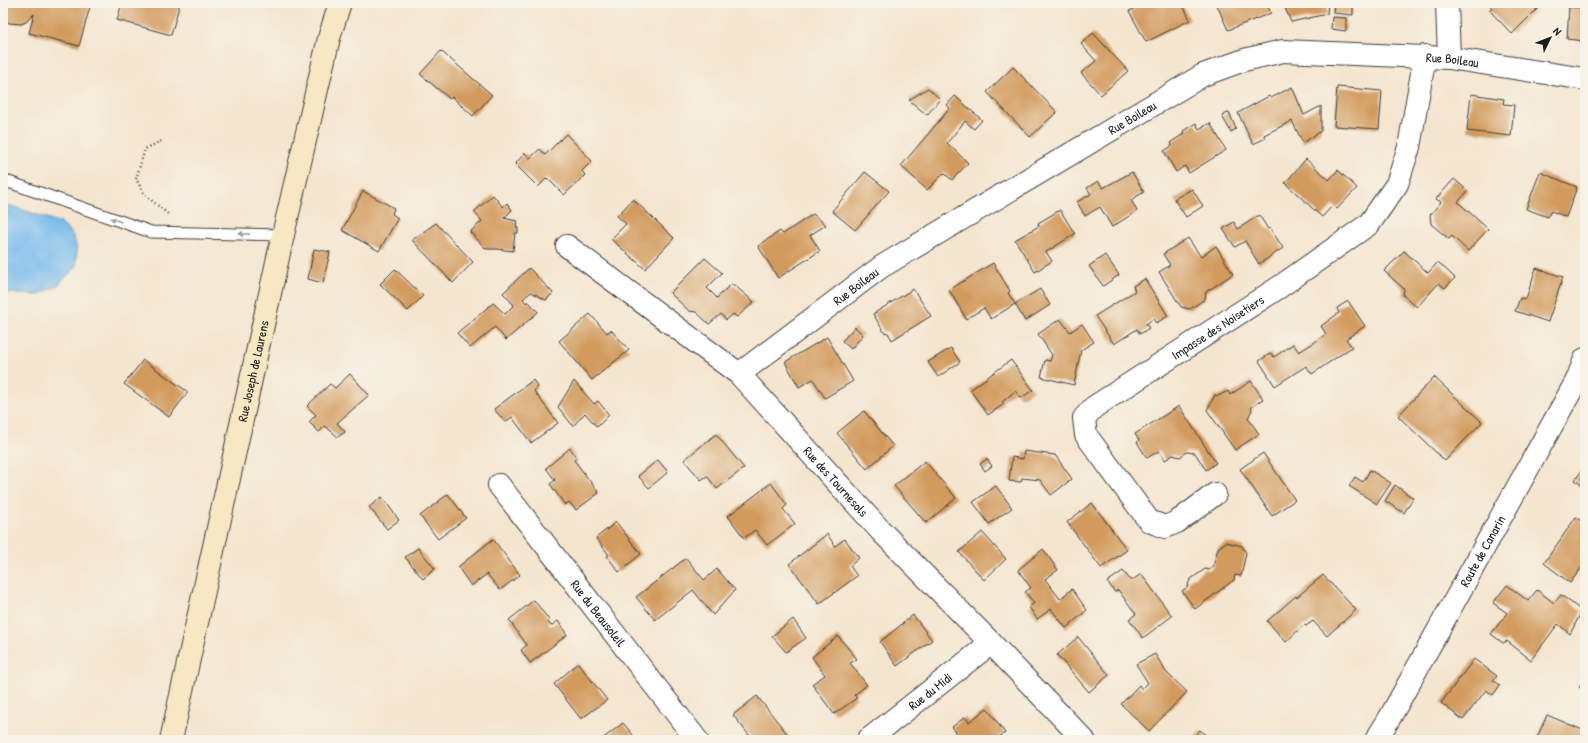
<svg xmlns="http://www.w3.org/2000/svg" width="1588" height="743" font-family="'Patrick Hand',sans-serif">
<rect width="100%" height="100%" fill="#f7f3e8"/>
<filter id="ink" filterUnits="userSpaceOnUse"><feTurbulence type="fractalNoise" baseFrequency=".025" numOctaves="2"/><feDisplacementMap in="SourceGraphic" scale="8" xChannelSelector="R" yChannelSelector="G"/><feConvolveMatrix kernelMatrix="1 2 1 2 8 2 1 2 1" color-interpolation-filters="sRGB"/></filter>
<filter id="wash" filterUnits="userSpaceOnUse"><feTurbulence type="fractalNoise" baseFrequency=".012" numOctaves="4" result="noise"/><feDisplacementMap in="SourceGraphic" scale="16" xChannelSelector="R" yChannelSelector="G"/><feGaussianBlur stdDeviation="0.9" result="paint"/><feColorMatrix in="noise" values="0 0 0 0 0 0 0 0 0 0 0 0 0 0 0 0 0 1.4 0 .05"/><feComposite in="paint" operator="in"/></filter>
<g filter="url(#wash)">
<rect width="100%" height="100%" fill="#f4e5cf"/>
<!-- water -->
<polygon fill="#77baed" stroke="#4a6b84" points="3,203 61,223 74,237 77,251 76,267 57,286 38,295 3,293"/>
<g id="blocks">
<!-- building -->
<g fill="#d29a5b">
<polygon points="3,3 35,3 36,6 36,3 91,3 79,46 29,33 34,14 26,22 21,24 9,23 3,19"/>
<polygon points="122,3 180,3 171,35 117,20"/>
<polygon points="1131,3 1182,3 1190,20 1146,42 1129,11 1134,9"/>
<polygon points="1216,3 1266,3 1271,13 1228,30"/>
<polygon points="1283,3 1328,3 1327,14 1291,22"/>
<polygon points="1334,3 1353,3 1353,15 1333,13"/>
<polygon points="1488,3 1533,3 1538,8 1512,34 1489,10 1492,8"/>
<polygon points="1555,3 1570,3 1569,7 1555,5"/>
<polygon points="1569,7 1585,8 1585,41 1567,39"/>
<polygon points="1332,17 1346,18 1346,31 1331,29"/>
<polygon points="1093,33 1128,71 1101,95 1081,73 1096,61 1081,44"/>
<polygon points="441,51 492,95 473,116 452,97 450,99 420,74"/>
<polygon points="1013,67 1057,112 1030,137 987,92"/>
<polygon points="1292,87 1304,115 1321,106 1321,131 1303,143 1292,121 1264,135 1266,138 1253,144 1238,113 1269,96 1271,98"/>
<polygon points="1337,87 1382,91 1379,129 1334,126"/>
<polygon points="928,88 940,99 927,115 909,100"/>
<polygon points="1471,94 1504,99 1503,104 1514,105 1511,136 1467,131"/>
<polygon points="955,96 982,120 974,129 965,121 947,143 968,163 952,180 944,173 927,190 901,166 950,108 947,105"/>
<polygon points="1229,112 1236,129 1231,132 1222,116"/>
<polygon points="1196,123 1199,129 1210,123 1226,150 1189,173 1185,166 1176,172 1164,151 1172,146 1171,142 1184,134 1183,131"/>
<polygon points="566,134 592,161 582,171 585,175 564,195 547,178 538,187 515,164 525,153 530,158 540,149 545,155"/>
<polygon points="1306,159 1329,180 1338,170 1357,188 1337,209 1333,205 1322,217 1285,183"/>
<polygon points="865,172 889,191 855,230 832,211"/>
<polygon points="1132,172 1144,192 1131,200 1137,211 1112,227 1100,207 1085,216 1077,202 1091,194 1087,188 1098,181 1103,188"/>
<polygon points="1540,172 1577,187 1566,217 1551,211 1548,217 1526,209"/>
<polygon points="1454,179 1468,191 1458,202 1488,229 1468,251 1452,236 1449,239 1431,224 1430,215 1441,202 1436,199"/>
<polygon points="1192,189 1203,206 1186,217 1174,199"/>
<polygon points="363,191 394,208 392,214 398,218 379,251 342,230"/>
<polygon points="493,195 503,207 507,203 512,210 504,218 517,221 516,227 518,228 518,233 515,233 513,251 497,249 486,249 470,232 482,221 474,212"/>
<polygon points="633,199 674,238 645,269 611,239 626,224 617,216"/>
<polygon points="1060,210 1075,234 1046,252 1052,261 1035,272 1015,240 1039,226 1038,223"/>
<polygon points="813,214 826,225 810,235 820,251 778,278 758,246 780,231 783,234"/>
<polygon points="1259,215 1268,229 1270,228 1283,248 1259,264 1245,241 1235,247 1223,229 1234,222 1238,229"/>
<polygon points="436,223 473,262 453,283 412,240"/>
<polygon points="1188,238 1201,257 1216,246 1233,274 1206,292 1205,299 1190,309 1181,307 1159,272 1170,265 1163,254"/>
<polygon points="314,249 330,252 323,283 308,279"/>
<polygon points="1404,251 1428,273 1438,262 1455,278 1445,288 1439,283 1417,307 1403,295 1404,289 1384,271"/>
<polygon points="1105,255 1119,275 1103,286 1089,266"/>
<polygon points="705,258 722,273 707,288 717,298 730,285 734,285 754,302 737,317 733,314 726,320 721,314 709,324 696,312 689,311 670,293"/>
<polygon points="993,263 1010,291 1008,293 1015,304 991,319 984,308 966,319 949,290"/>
<polygon points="529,268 553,293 546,300 531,292 523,299 526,303 528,301 538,312 506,340 495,327 470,348 457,333 493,303 505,314 514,305 503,293"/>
<polygon points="1536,268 1563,277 1548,322 1515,311 1520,298 1526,299"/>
<polygon points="395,269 423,296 408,311 380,284"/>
<polygon points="1145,279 1168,316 1156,323 1153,319 1146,324 1149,328 1140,334 1137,329 1114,344 1095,316 1135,291 1133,286"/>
<polygon points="913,289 931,316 892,340 888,333 884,332 873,314"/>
<polygon points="1040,289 1050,305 1025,321 1015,304"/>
<polygon points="1348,301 1365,326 1346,339 1352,347 1312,374 1306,366 1275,386 1259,361 1271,353 1274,357 1293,344 1299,352 1312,344 1326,334 1321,326 1339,313 1337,308"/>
<polygon points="590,314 607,333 611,330 629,350 592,380 559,341"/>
<polygon points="1060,319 1070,332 1082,324 1094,342 1081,350 1074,385 1041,377 1045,360 1050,361 1052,355 1038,334"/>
<polygon points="855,327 863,335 851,349 842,341"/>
<polygon points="827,337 853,381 825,398 813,379 799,387 785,362"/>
<polygon points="951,348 960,362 938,377 928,362"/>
<polygon points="143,360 188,392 169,417 124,384"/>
<polygon points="1011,360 1033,390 1021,398 1015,391 1002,402 1004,404 988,415 970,390"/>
<polygon points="350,374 369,395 337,423 345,432 338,437 325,426 319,432 309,422 316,415 307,406 330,384 335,388"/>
<polygon points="1434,377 1482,422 1445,461 1398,416"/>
<polygon points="533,380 538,387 534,391 558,423 531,443 512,417 505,422 494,409"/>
<polygon points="574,381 594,404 598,401 609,415 597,427 585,413 573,426 558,407"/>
<polygon points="1251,381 1263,399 1251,408 1252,410 1248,418 1259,434 1235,450 1207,410 1215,395 1218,396 1228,391 1230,395"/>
<polygon points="1179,406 1216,463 1206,470 1195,453 1187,452 1180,457 1173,455 1165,460 1159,451 1147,458 1137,442 1139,440 1135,434"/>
<polygon points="864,411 893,446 867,469 837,433"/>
<polygon points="716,434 744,468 717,489 707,476 701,480 684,460"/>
<polygon points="570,448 577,458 574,460 599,493 576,510 569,502 565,505 550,484 555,480 546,468"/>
<polygon points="1024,451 1055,455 1072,479 1051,495 1040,480 1022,478 1021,482 1009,481 1012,457 1023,459"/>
<polygon points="1263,453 1295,500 1272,516 1240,469"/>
<polygon points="987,459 992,466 985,471 980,464"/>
<polygon points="658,460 668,472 649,488 638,476"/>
<polygon points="925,461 956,498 926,523 894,486"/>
<polygon points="1370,470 1391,483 1377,504 1349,486 1355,477 1363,482"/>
<polygon points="1582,470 1585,472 1585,487 1575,480"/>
<polygon points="771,483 787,505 783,509 795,524 767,545 755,530 744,538 728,516"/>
<polygon points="1395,485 1413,498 1404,513 1385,501"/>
<polygon points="996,486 1012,508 989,524 973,502"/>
<polygon points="448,494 466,518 438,539 420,516"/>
<polygon points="382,497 399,520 387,529 369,507"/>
<polygon points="1092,503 1127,550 1101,568 1067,522"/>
<polygon points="1576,517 1585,524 1585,563 1570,583 1544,563"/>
<polygon points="616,522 641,554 619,572 607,556 609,555 596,538"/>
<polygon points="982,532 1006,559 984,580 959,552"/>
<polygon points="827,534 835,546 845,539 859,558 850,566 857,576 819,604 789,564"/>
<polygon points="493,539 520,575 500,590 487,574 471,586 458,567"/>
<polygon points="1226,542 1242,546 1246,553 1241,576 1235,575 1234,580 1195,609 1182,591 1189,586 1188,584 1191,579 1205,569 1209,570 1213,567 1218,548"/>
<polygon points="418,548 435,569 423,579 405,557"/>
<polygon points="1043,549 1058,570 1045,579 1060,599 1072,589 1087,610 1066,628 1051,609 1037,619 1029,607 1034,603 1025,592 1031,588 1018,570"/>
<polygon points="686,558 704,580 717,569 735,590 713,615 693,590 655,620 636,597"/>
<polygon points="1123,571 1131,581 1141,574 1172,616 1143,638 1129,619 1136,614 1118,590 1115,592 1107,582"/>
<polygon points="1323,575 1356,610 1327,636 1313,621 1306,626 1304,625 1286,642 1267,621 1296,596 1297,597"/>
<polygon points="1507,585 1528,601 1537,590 1554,603 1561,595 1582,611 1570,634 1558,624 1531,660 1507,641 1503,643 1491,634 1507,613 1493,603"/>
<polygon points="534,600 549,620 548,622 551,626 558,621 567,635 530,663 521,650 527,645 509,620"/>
<polygon points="913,615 932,640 897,666 880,642"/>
<polygon points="793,619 806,638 786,652 772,636"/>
<polygon points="838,636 857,659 850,663 867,685 854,695 857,698 834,714 812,684 825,675 812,657"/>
<polygon points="1078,637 1109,675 1089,692 1057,655"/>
<polygon points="1155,654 1166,672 1187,692 1149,731 1121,704 1139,685 1142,689 1148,683 1136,664"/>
<polygon points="1474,659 1497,676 1493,680 1500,685 1493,695 1486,690 1463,720 1441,703"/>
<polygon points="578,663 607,700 581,719 554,684"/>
<polygon points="1585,678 1585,691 1579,687"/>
<polygon points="757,696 792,740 753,740 733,715"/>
<polygon points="987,708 1005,733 995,740 962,740 952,727 965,717 969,722"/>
<polygon points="1547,715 1585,731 1585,740 1536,740"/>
<polygon points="623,723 633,735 632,737 635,740 601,740"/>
<polygon points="1200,730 1211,740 1191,740"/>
</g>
</g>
</g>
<g filter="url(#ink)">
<use href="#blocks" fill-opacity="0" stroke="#3c3a37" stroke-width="1"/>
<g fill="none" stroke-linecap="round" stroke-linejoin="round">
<!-- lane casing -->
<g stroke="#3c3a37" stroke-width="13">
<polyline id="lane" points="3,180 151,232 283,235"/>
</g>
<!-- street casing -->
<g stroke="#3c3a37" stroke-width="24">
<g id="street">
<polyline points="1447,3 1449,58"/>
<path id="s1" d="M567 246 739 374 880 530 991 643 1084 740"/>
<path id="s2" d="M739 374 881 267 1203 75 1244 60 1283 51 1449 58 1585 79"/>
<path id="s3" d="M499 485 697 740"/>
<path id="s4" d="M1215 494 1177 522 1165 527 1149 521 1086 435 1084 418 1094 407 1278 288 1369 224 1397 184 1409 147 1425 56"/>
<path id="s5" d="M868 740 991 643"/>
<path id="s6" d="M1376 740 1389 719 1577 380 1585 359"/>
</g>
</g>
<!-- secondary casing -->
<g stroke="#3c3a37" stroke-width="24">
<g id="secondary">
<path id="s7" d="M171 740 283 235 329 38 340 3"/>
</g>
</g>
<!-- path -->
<polyline stroke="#3c3a37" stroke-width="2.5" stroke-dasharray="1 3" stroke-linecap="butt" points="161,141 145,149 136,179 145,195 168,214"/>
<!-- lane -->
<use href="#lane" stroke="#fff" stroke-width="11"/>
<!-- street -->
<use href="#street" stroke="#fff" stroke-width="22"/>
<!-- secondary -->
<use href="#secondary" stroke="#f7e8c3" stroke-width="22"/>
</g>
<!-- one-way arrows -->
<defs><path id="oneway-solid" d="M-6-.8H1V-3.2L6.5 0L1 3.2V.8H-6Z"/></defs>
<g fill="#999">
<use href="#oneway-solid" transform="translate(116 220) rotate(-161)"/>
<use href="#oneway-solid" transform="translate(244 234) rotate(-179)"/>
</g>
</g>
<g text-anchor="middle" stroke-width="3" stroke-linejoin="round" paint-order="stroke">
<!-- street labels -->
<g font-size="13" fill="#1c1c1c" stroke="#f7f3e8">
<text dy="5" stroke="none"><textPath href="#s2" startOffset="806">Rue Boileau</textPath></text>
<text dy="5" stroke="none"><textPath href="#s2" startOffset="470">Rue Boileau</textPath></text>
<text dy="5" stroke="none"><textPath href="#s2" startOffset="146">Rue Boileau</textPath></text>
<text dy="5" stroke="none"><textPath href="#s4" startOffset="363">Impasse des Noisetiers</textPath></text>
<text dy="5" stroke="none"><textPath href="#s7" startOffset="378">Rue Joseph de Laurens</textPath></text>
<text dy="5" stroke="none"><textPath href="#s1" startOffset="359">Rue des Tournesols</textPath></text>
<text dy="5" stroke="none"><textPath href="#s6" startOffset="217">Route de Canarin</textPath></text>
<text dy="5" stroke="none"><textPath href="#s3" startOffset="162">Rue du Beausoleil</textPath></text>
<text dy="5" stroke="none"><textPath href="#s5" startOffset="79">Rue du Midi</textPath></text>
</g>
</g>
<!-- margin -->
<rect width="1588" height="743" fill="none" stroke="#f7f3e8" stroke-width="16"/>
<!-- north arrow -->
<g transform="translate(1550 38) rotate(47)" stroke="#f7f3e8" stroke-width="3" paint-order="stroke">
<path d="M0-3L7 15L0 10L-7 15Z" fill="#1c1c1c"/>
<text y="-6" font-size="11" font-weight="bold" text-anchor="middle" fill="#1c1c1c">N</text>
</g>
</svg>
